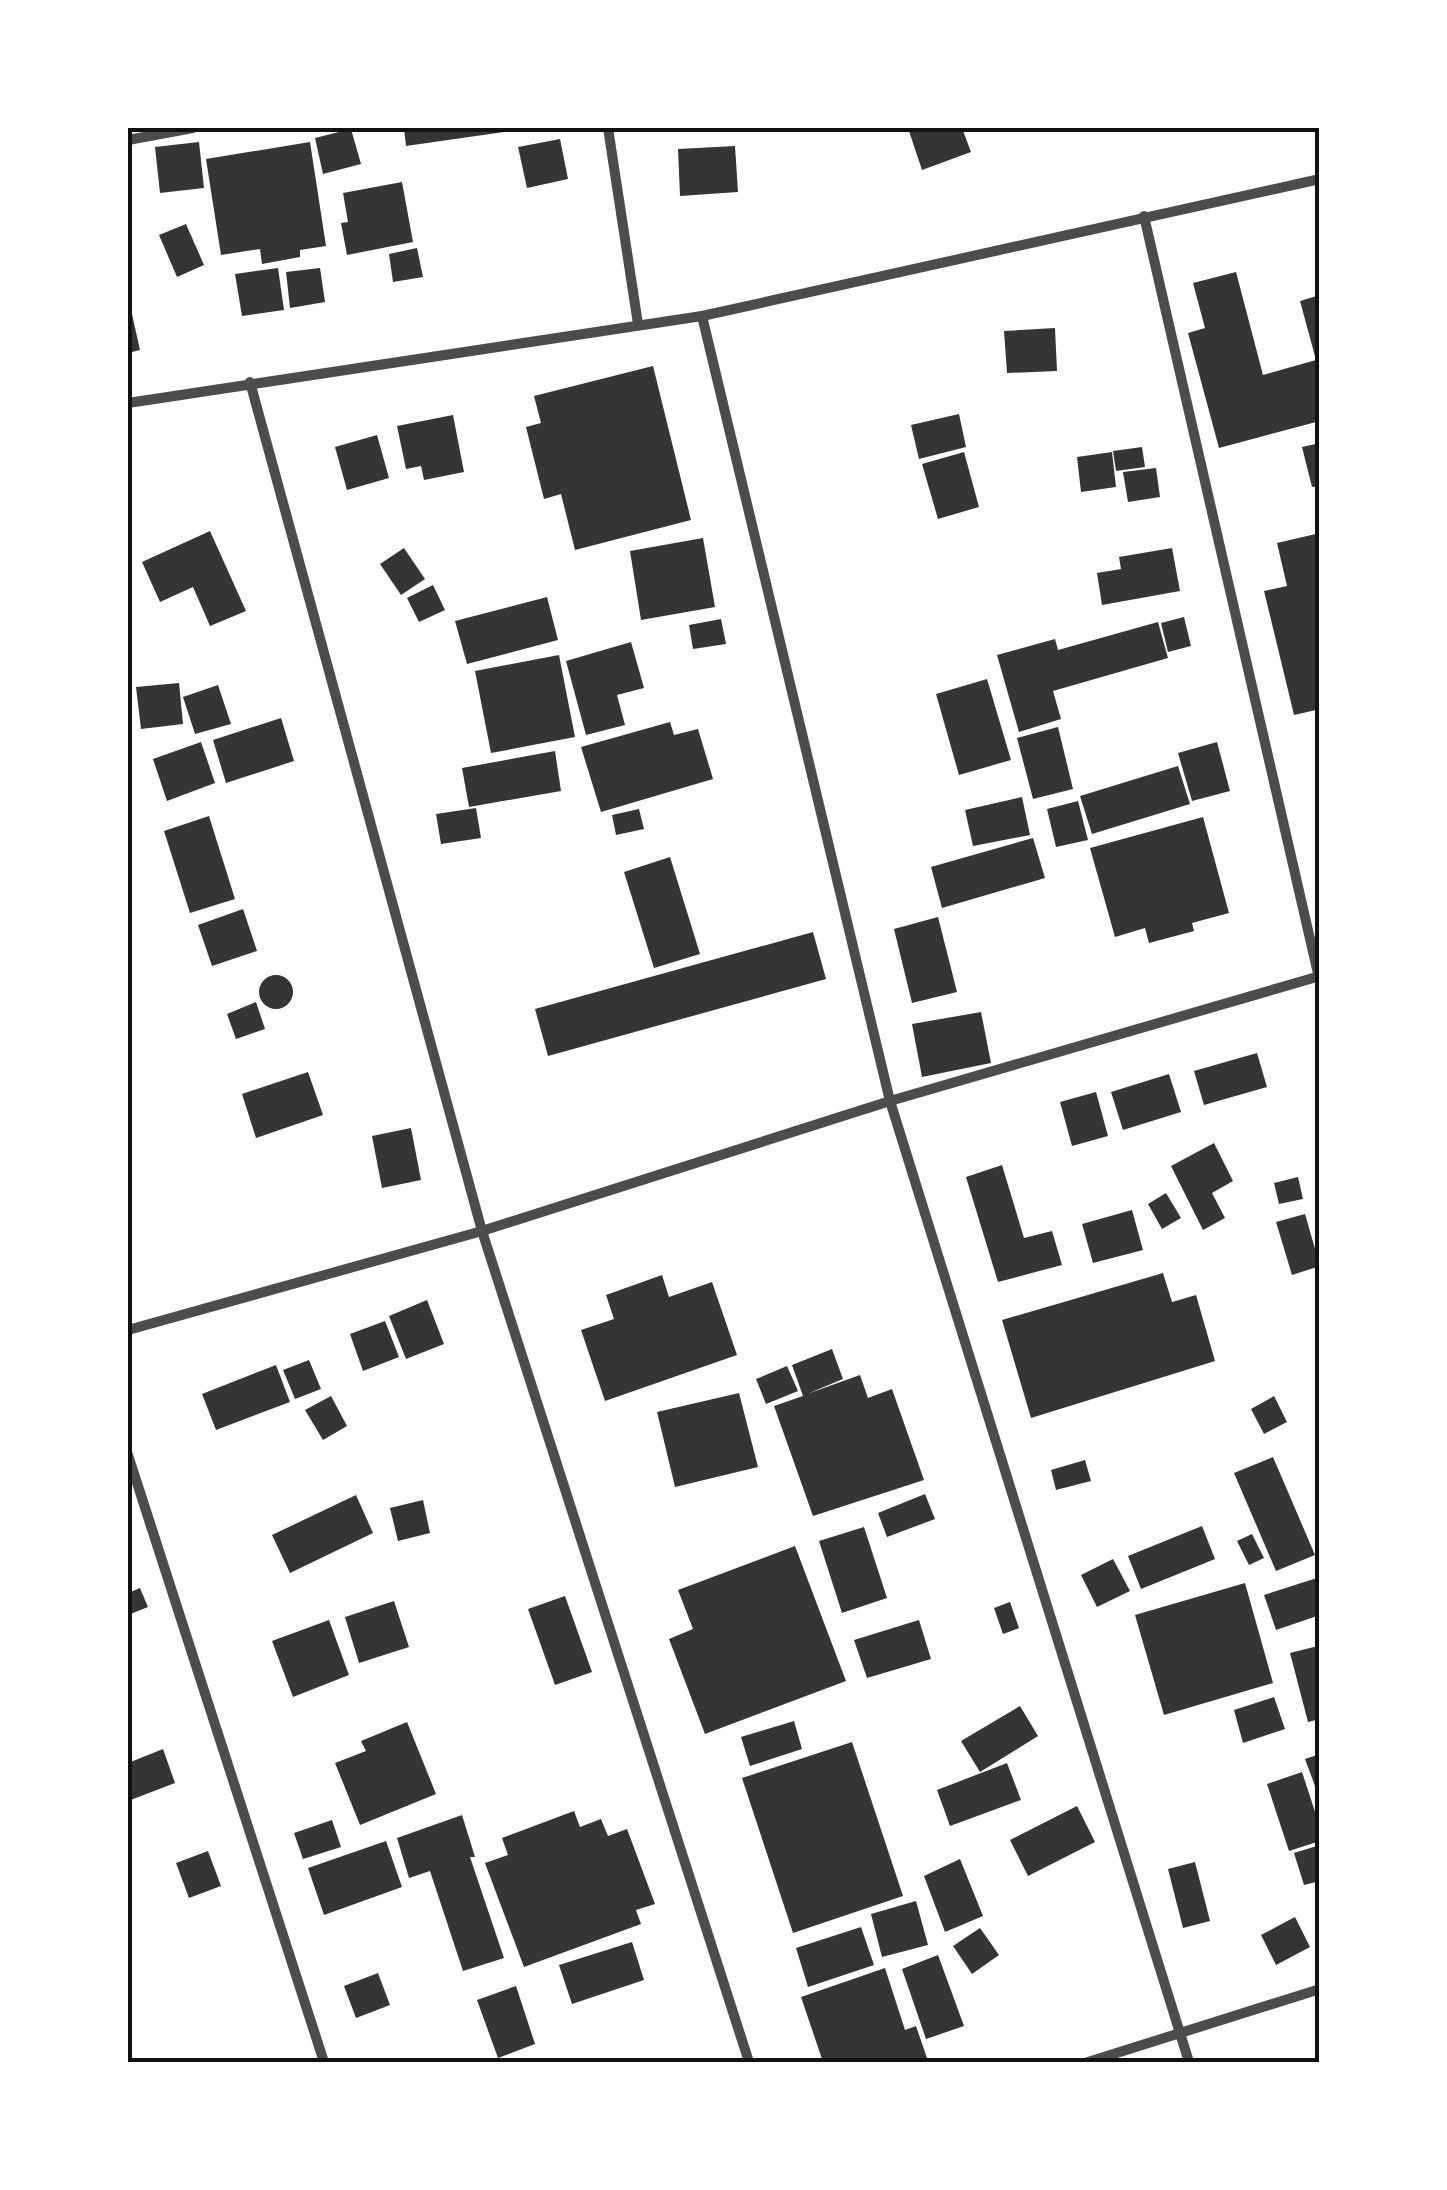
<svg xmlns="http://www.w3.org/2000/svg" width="1447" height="2190" font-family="Arial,sans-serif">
<rect width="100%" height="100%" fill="#fff"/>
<!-- building -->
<g fill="#353535">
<polygon points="404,128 504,128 504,132 406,146"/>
<polygon points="908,128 962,128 971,152 922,170"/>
<polygon points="351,129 361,164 323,174 315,138"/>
<polygon points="560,139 568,179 527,188 518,147"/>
<polygon points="199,142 204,188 160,193 155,147"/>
<polygon points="310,142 326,246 300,250 300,257 262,264 260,249 221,255 206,159"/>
<polygon points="735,146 738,192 680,196 678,149"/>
<polygon points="402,182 413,242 347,255 341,223 348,222 343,193"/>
<polygon points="186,224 204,265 177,277 159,235"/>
<polygon points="417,248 423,277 393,282 389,254"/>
<polygon points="278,268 284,310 242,316 235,274"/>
<polygon points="320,268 325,302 290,308 286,272"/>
<polygon points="1236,272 1263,375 1316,360 1300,301 1320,295 1320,421 1219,448 1188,333 1205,328 1193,283"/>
<polygon points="132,314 140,350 128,353 128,315"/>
<polygon points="1055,328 1057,371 1007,373 1004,331"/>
<polygon points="653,366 691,520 575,550 561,494 544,499 526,427 541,423 534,396"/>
<polygon points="959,414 966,447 919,459 911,425"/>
<polygon points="453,415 464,472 424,480 421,466 406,469 397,426"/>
<polygon points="377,435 389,478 347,490 335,447"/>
<polygon points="1320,443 1320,486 1312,487 1302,447"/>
<polygon points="1142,447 1145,467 1116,471 1113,451"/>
<polygon points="964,452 979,507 938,519 922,464"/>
<polygon points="1112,452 1116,487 1081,492 1077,457"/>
<polygon points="1156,468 1160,497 1128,502 1123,472"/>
<polygon points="210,531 246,611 210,626 193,587 160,602 142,562"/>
<polygon points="1320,533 1320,717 1316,710 1294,715 1264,591 1287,586 1277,543"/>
<polygon points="703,538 715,607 641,620 630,551"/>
<polygon points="404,548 425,579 401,595 380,564"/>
<polygon points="1172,548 1180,591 1102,605 1097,573 1121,569 1119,557"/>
<polygon points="433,585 445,610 419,622 407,598"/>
<polygon points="547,597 558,640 467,664 455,621"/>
<polygon points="1184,617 1191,646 1168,652 1161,623"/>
<polygon points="721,619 726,644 693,649 689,625"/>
<polygon points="1158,622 1168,658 1053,691 1061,719 1019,732 997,655 1055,639 1058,650"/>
<polygon points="631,642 644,688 617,695 625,725 586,735 566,661"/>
<polygon points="559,655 575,737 491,753 475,671"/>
<polygon points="987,679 1011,760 959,775 936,694"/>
<polygon points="179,683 183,724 141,729 136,687"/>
<polygon points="218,685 231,724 195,734 183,697"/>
<polygon points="281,718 294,761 226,783 213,740"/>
<polygon points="670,722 674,735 698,729 713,779 601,812 581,747"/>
<polygon points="1058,727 1073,789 1033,799 1017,738"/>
<polygon points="201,742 215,783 167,801 153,759"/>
<polygon points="1217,742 1230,791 1192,801 1178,753"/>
<polygon points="555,751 561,791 469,807 462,768"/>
<polygon points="1178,766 1190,804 1092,834 1080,796"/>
<polygon points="1022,797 1030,835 973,846 965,810"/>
<polygon points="1078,801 1088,840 1056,847 1047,809"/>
<polygon points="476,808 481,838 441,844 436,814"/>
<polygon points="639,809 644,829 616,835 612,815"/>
<polygon points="209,816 235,899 190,913 164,831"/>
<polygon points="1203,817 1229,913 1192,923 1194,931 1149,943 1145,928 1115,937 1090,848"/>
<polygon points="1033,838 1045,878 942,908 931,867"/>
<polygon points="670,857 700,954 654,968 624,872"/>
<polygon points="243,909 257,951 212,966 198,925"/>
<polygon points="938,917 957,992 912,1003 894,929"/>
<polygon points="813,932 826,979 548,1056 535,1009"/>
<circle cx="276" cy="992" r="17"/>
<polygon points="256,1002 265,1029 236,1039 227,1014"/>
<polygon points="981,1012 991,1063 922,1077 912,1024"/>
<polygon points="1257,1053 1267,1087 1204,1105 1194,1071"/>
<polygon points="308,1072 323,1115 256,1138 242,1094"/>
<polygon points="1169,1074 1181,1112 1123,1130 1111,1092"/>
<polygon points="1096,1092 1108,1136 1072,1146 1060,1102"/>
<polygon points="411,1128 421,1180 382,1188 372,1136"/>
<polygon points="1214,1143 1233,1181 1212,1193 1225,1218 1203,1230 1171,1166"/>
<polygon points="1002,1165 1024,1238 1052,1231 1062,1265 998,1282 966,1177"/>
<polygon points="1298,1177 1303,1199 1279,1204 1274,1183"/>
<polygon points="1166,1193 1181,1218 1162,1229 1148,1204"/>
<polygon points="1132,1210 1143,1250 1093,1263 1082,1224"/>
<polygon points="1305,1214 1320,1266 1292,1275 1276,1222"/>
<polygon points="1163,1273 1172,1302 1196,1295 1215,1361 1031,1418 1002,1320"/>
<polygon points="662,1275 669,1297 712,1282 737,1355 605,1401 581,1330 614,1319 606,1295"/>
<polygon points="427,1300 444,1344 406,1359 389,1316"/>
<polygon points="385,1321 399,1357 363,1371 350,1334"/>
<polygon points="832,1349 843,1379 807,1394 860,1375 868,1398 892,1389 924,1480 813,1516 774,1406 803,1396 792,1365"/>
<polygon points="309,1360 321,1389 295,1399 283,1370"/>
<polygon points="276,1365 290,1402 216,1430 202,1394"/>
<polygon points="787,1366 798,1391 766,1404 756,1379"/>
<polygon points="739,1393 758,1467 675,1487 657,1412"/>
<polygon points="331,1396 347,1426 323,1440 305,1410"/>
<polygon points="1274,1396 1287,1422 1264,1434 1251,1409"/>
<polygon points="1273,1457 1315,1555 1276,1571 1234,1473"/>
<polygon points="1085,1460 1091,1481 1056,1490 1051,1470"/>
<polygon points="925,1494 935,1519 887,1537 878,1513"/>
<polygon points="356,1495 373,1533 290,1573 272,1535"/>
<polygon points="423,1500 430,1533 398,1541 390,1508"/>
<polygon points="1202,1526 1215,1559 1141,1589 1128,1556"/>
<polygon points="864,1527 887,1598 842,1613 819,1541"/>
<polygon points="1252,1534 1264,1558 1249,1565 1237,1541"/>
<polygon points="795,1546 846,1681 705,1734 669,1639 693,1629 678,1590"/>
<polygon points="1113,1559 1130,1591 1097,1607 1081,1575"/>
<polygon points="1320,1577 1320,1615 1276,1630 1264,1595"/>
<polygon points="1245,1583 1273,1683 1164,1715 1135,1615"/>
<polygon points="140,1588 148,1607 128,1615 128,1593"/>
<polygon points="565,1596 592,1672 555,1685 528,1609"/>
<polygon points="394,1601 409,1647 359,1663 345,1617"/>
<polygon points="1010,1602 1019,1628 1003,1634 994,1608"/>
<polygon points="329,1620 349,1675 293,1697 272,1641"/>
<polygon points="919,1620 931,1659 867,1678 854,1640"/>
<polygon points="1318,1646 1320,1719 1308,1722 1290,1653"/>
<polygon points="1274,1697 1285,1729 1243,1743 1234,1710"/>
<polygon points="1020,1706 1038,1736 980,1772 961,1741"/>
<polygon points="794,1721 802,1749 750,1766 741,1737"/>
<polygon points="407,1722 436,1794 360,1825 335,1763 366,1751 361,1741"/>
<polygon points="852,1742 903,1896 793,1933 742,1778"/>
<polygon points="163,1749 175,1783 128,1801 128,1763"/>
<polygon points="1320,1754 1320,1797 1319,1797 1305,1759"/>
<polygon points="1007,1763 1021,1800 950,1826 937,1790"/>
<polygon points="1302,1772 1320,1827 1320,1841 1289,1851 1267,1784"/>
<polygon points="1077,1806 1095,1842 1028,1876 1010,1840"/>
<polygon points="574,1811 580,1827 601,1819 608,1836 627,1829 655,1904 636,1910 641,1924 524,1967 485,1863 508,1855 502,1838"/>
<polygon points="462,1815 475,1857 470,1857 504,1958 463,1971 430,1871 409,1878 397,1838"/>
<polygon points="332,1820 341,1847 303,1859 294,1833"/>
<polygon points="386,1841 402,1887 324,1915 308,1868"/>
<polygon points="1320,1845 1320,1881 1304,1885 1294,1853"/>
<polygon points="208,1851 221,1886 189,1898 176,1863"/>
<polygon points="960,1859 983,1916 945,1932 924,1876"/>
<polygon points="1195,1862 1210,1921 1183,1928 1168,1869"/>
<polygon points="916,1901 928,1945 882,1957 871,1914"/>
<polygon points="1295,1917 1310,1947 1276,1965 1261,1935"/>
<polygon points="861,1927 874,1965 808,1987 796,1948"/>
<polygon points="980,1928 999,1955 972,1974 953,1946"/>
<polygon points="632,1942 644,1980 572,2004 559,1965"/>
<polygon points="938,1955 964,2026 926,2039 902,1969"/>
<polygon points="885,1968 905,2030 916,2026 927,2058 913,2062 823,2062 801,1997"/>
<polygon points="378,1973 390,2005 356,2018 344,1986"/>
<polygon points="516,1986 535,2044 498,2058 477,2000"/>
</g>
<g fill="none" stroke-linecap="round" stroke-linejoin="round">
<!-- minor -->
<g stroke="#4c4c4c" stroke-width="10">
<polyline points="608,128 638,324"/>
<polyline points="128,140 193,128"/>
<polyline points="1144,216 1319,978"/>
<polyline points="702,316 890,1101 1189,2062"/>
<polyline points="250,382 482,1231 749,2062"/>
<polyline points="128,403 702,316 1320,179"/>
<polyline points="128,1330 482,1231 890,1101 1320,976"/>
<polyline points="128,1455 324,2062"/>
<polyline points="1088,2062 1320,1989"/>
</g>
</g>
<!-- border -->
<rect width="1447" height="2190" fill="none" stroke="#ffffff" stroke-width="260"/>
<rect x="130" y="130" width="1187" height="1930" fill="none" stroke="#111" stroke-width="4"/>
</svg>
